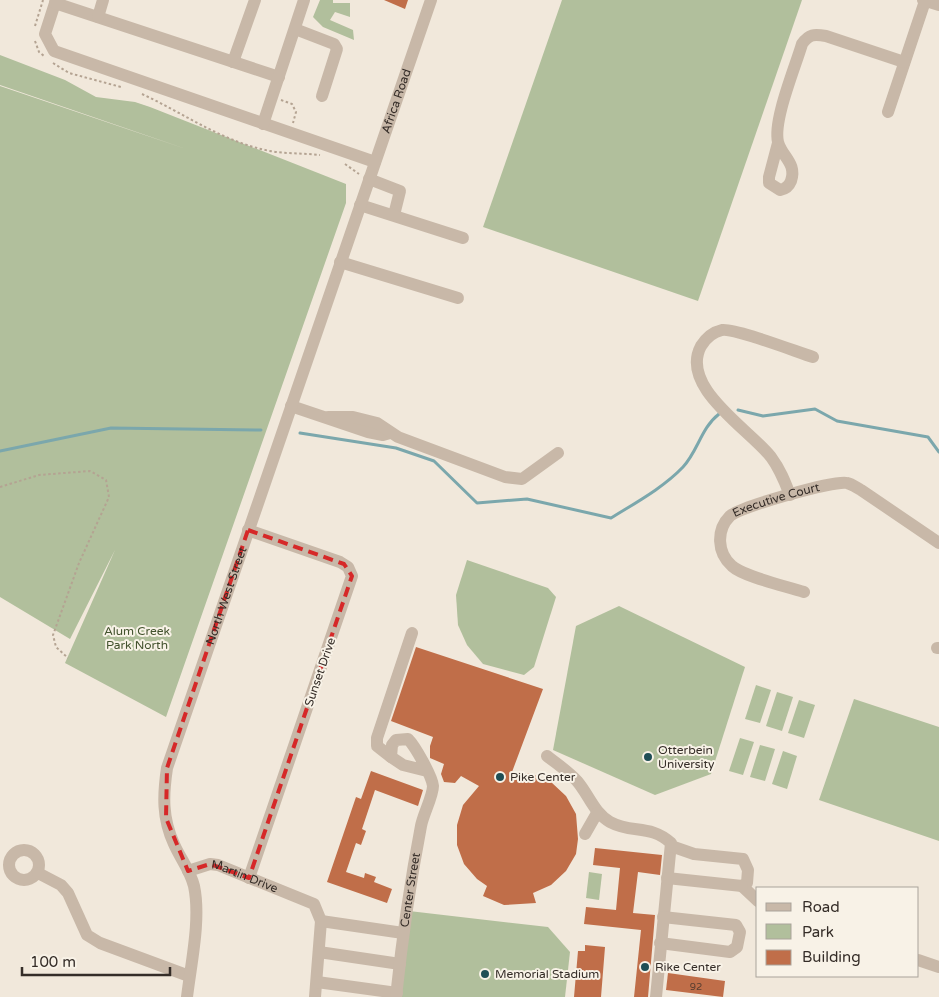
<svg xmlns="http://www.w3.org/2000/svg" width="939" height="997" font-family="'Varela Round',sans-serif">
<rect width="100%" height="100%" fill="#f1e8db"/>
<!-- green -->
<g fill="#b1bf9c">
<polygon points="320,0 333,0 333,3 350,3 350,17 335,12 330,20 353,30 354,40 323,27 313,17"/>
<polygon points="562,0 802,0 698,301 483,227"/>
<polygon points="0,55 65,80 96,97 135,102 150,107 346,184 346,203 166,717 65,663 115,550 70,639 0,597 0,86 189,150 0,85"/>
<polygon points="467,560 548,588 556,597 534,667 524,675 483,664 467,645 458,625 456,595"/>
<polygon points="619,606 745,667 711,774 655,795 553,750 576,626"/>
<polygon points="756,685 771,690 760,723 745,719"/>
<polygon points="777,692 793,697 782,731 766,726"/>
<polygon points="854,699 939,727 939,841 819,800"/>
<polygon points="799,700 815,705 804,738 788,733"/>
<polygon points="740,738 754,742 743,775 729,771"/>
<polygon points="760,745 775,749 765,781 750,777"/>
<polygon points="783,751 797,756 787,789 772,784"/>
<polygon points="589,872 602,874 599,900 586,898"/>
<polygon points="409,911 548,927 570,952 565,997 399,997"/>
</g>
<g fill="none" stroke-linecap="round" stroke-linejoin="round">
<!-- stream -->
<g stroke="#7ba7ac" stroke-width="3">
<polyline points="738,410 763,416 815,409 837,421 928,437 939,452"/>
<path d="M300 433 396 448 434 461 477 503 527 499 611 518C635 503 663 488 683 467 698 451 701 428 719 414"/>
<polyline points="0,451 111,428 261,430"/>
</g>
</g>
<!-- building -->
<g fill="#c06e49">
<polygon points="384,0 408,0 405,9"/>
<polygon points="416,647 543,689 512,772 532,774 551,782 566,796 576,814 578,839 576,854 566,871 551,885 533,893 536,903 504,905 483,896 487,886 477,879 464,864 457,845 457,825 463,805 479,786 461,776 455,783 444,782 441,774 444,764 430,758 430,746 433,737 391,721"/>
<polygon points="371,771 423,790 418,806 375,790 362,829 366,831 361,845 356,843 346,872 364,878 365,873 376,877 374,882 392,889 387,903 327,882 356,797 361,799"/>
<polygon points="595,848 662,855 660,875 638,872 633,913 655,915 648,997 634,997 641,930 584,924 586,907 616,910 620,868 593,865"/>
<polygon points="585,945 605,947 601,997 574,997 578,951 585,951"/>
<polygon points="668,973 725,981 723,997 666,990"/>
</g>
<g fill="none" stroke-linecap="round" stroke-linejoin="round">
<!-- path -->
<g stroke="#b4a392" stroke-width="2" stroke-dasharray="2.5 2.5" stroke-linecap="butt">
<polyline points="35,26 43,0"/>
<polyline points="35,41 39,52 44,56"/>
<polyline points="53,63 69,73 121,87"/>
<path d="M142 94C185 114 223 142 270 151 286 154 303 153 320 155"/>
<polyline points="281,100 292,104 296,112 293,123"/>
<polyline points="345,164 359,174"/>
<polyline points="0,487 39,475 90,471 106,480 109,497 79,563 53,635 56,647 68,658"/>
</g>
<!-- minor -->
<g stroke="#c8b8a8" stroke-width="12">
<polyline points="56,0 45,34 54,51 375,162"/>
<polyline points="923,0 939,5"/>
<polyline points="55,3 279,77"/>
<polyline points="98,17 103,0"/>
<polyline points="295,29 334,44 337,49 322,96"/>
<polyline points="233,62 255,0"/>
<polyline points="888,112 925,1"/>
<polyline points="263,124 304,0"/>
<path d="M778 143 769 177V183L780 190C786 189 789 186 791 181 797 163 782 157 778 142 773 120 795 68 802 44 809 34 814 34 826 36L904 62"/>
<polyline points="369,179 400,191 394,215"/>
<polyline points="360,205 463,238"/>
<polyline points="340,262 458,298"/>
<polyline points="291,406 368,432 383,435 390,433"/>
<polyline points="328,417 353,417 377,423 398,437 505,477 522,479 558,453"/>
<path d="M790 495C785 482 780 469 771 457 749 429 679 387 701 346 706 338 713 332 722 330 735 328 797 352 813 357"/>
<polyline points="248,530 340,562 348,567 352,576 249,878"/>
<path id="s1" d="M804 592C786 586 744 577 732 566 717 553 716 530 730 516 739 507 835 480 847 483 852 484 857 488 861 490L939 543"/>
<polyline points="937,648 939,648"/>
<path d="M547 756C557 764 568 771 577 781 589 795 594 813 610 822 632 834 650 824 671 843L656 997"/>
<polyline points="391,757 377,746 377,738 412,633"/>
<polyline points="585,834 597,813"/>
<polyline points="671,846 694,854 743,859 748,870 747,883 742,886 758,901"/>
<circle cx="24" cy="865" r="15"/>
<path id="s2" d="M188 871 210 864 218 865 314 904 321 921 315 997"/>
<polyline points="38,873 61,885 68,893 87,935 100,943 189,976"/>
<polyline points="667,878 742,886"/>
<polyline points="321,921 403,933"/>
<polyline points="660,943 730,952 737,947 740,932 736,925 663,917"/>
<polyline points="319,952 400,964"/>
<polyline points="918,960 939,967"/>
<polyline points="317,982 397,993"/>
<path id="s3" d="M187 997C191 963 201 919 194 886 190 870 180 858 174 844 162 818 163 795 167 768L431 0"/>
<path id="s4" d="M396 997C402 940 410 883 421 826 423 815 433 796 433 786 432 776 415 746 408 739L396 740 392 745 391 757 403 765 427 771"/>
</g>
</g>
<!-- marked area -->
<path fill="none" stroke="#d62828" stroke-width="4" stroke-dasharray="10 6" stroke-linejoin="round" d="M248 530 344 564 352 576 249 878 210 864 188 871 166 818 167 768Z"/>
<!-- markers -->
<g fill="#1f4e55" stroke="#f8f2e7" stroke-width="2">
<circle cx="648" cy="757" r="5"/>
<circle cx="500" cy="777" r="5"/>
<circle cx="645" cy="967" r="5"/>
<circle cx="485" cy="974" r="5"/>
</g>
<g text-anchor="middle" stroke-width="4" stroke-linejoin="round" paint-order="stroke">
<!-- number labels -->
<g font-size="10" fill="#583d30">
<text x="696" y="990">92</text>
</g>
<!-- street labels -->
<g font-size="12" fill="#352d28" stroke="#f8f2e7">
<text dy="4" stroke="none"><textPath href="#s3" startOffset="941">Africa Road</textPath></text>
<text dy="4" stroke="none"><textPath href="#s1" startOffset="182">Executive Court</textPath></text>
<text dy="4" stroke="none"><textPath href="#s3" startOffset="418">North West Street</textPath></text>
<text transform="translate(320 672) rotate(-71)" y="4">Sunset Drive</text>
<text dy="4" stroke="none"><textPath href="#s2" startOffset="60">Martin Drive</textPath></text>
<text dy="4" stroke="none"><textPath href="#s4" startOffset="108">Center Street</textPath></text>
</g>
<!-- park labels -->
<g font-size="12" fill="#42522d" stroke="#f8f2e7">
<text x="137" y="635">Alum Creek<tspan x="137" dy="14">Park North</tspan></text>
</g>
<!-- poi labels -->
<g font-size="12" fill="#352d28" stroke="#f8f2e7" text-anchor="start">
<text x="658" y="754">Otterbein<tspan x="658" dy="14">University</tspan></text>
<text x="510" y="781">Pike Center</text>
<text x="655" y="971">Rike Center</text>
<text x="495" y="978">Memorial Stadium</text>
</g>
</g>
<!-- legend -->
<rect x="756" y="887" width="162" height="90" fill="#f8f2e7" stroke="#aaa39b"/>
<rect x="766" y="903" width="25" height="8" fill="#c8b8a8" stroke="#aaa39b"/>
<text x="802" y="912" font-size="15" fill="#352d28">Road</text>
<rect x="766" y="924" width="25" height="15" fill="#b1bf9c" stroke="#aaa39b"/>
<text x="802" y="937" font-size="15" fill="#352d28">Park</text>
<rect x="766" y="950" width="25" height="15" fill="#c06e49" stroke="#aaa39b"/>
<text x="802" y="962" font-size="15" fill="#352d28">Building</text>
<!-- scale -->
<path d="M22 967v8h148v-8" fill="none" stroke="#352d28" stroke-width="2.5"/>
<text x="30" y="967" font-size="15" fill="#352d28" stroke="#f8f2e7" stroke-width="4" paint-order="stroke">100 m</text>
</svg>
